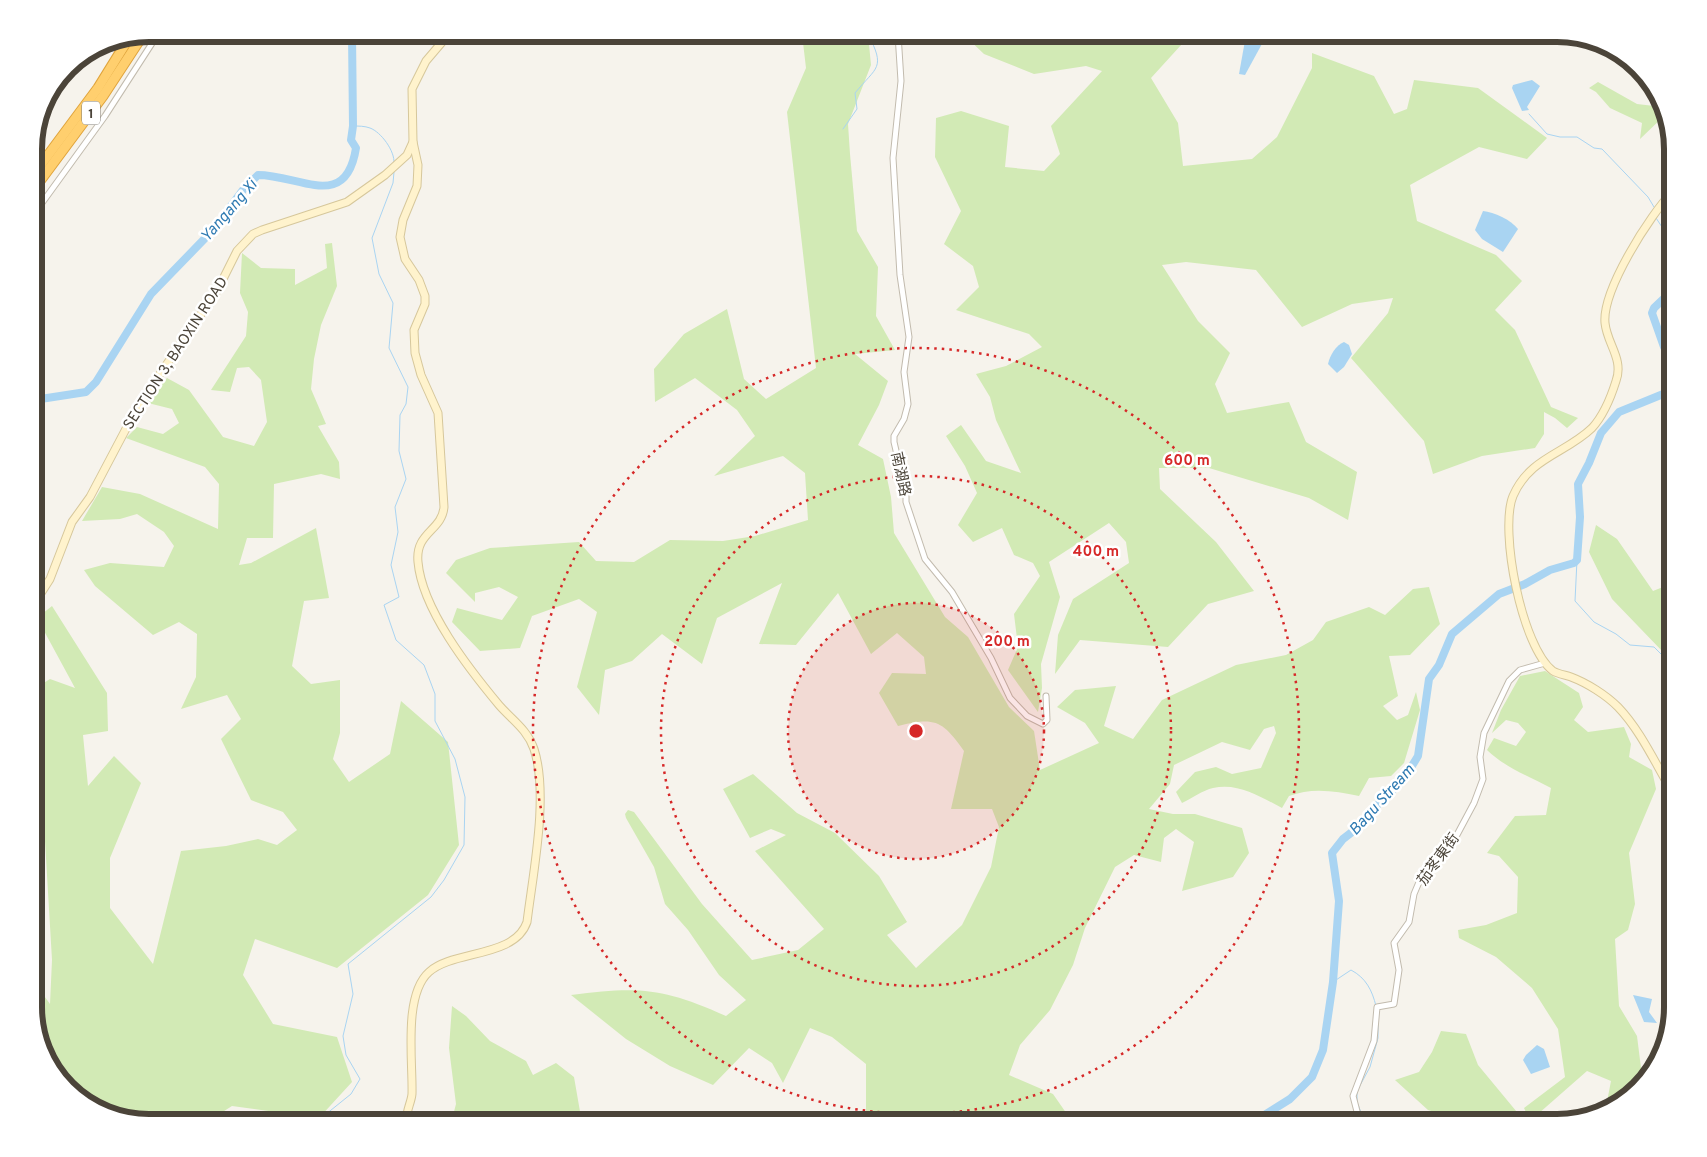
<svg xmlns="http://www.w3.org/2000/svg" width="1707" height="1157" font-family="Overpass,'Noto Sans TC',sans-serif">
<rect width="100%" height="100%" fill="#f6f3ec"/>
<!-- green -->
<g fill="#d2eab5">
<path d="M802 34H868L871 65 848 124 850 154 857 231 878 267 876 316 895 350 855 354 888 381 879 405 858 445 883 459 891 497 894 533 945 617 968 637 1009 707 1034 731 1040 770 1099 743 1085 723 1057 707 1075 690 1116 686 1104 726 1133 739 1162 700 1236 665 1286 655 1313 640 1326 622 1369 607 1385 615 1413 589 1429 587 1440 624 1410 655 1389 656 1398 696 1383 706 1397 720 1408 715 1416 692 1420 710 1404 763 1391 776 1369 778 1359 796C1335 791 1312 787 1289 796L1282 808C1261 797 1238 782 1213 788 1203 790 1191 799 1182 803L1176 792 1195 772 1216 767 1232 774 1261 768 1276 733 1274 726 1264 729 1250 750 1222 742 1174 765 1170 784 1149 809 1173 814H1195L1242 828 1249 853 1233 877 1182 891 1194 842 1176 829 1164 838 1161 862 1134 855 1115 867 1085 928 1073 965 1050 1010 1020 1045 1009 1075 1053 1094 1069 1117 1080 1123H866V1064L832 1037 810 1028 783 1083 772 1063 749 1048 713 1085 670 1066 626 1039 571 995C639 986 664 988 726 1016L746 1000 719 975 688 930 665 904 654 867 626 818 625 814 628 810 634 812 702 904 752 960 798 950 824 929 755 851 786 835 771 829 750 838 723 789 753 774 797 813 835 833 879 876 907 922 887 935 916 968 962 925 991 867 999 827 992 809H951L964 751C942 720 935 717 898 726L879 693 892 673 926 674 924 657 897 633 871 654 838 593 796 645 759 644 782 583 717 618 702 664 662 634 632 661 605 670 599 715 577 687 597 612 579 599 532 616 520 648 480 651 452 622 457 608 502 620 518 597 499 587 475 593V602L446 573 456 560 490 548 579 542 596 561 634 562 670 540 723 541 755 536 808 520 805 473 783 456 714 476 755 436 737 410 695 378 655 402 654 369 684 334 727 309 744 379 766 399 816 368 787 112 806 68Z"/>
<polygon points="963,34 1228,34 1229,36 1182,44 1151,78 1178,123 1183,166 1252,159 1277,137 1312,68 1312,53 1374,76 1394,114 1407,109 1414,80 1478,88 1547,138 1527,159 1479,147 1410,185 1417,221 1496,255 1522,281 1495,310 1515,330 1551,407 1578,418 1567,428 1555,418 1544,412 1544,434 1535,448 1482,456 1433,474 1424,441 1351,358 1388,313 1393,298 1352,304 1302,327 1256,270 1186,262 1162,265 1198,321 1230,353 1215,384 1227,413 1289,402 1306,442 1357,472 1348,520 1309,498 1209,468 1159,468 1160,489 1216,542 1254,591 1208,604 1168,647 1080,640 1055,674 1058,635 1073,599 1129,563 1126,542 1109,523 1049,562 1060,597 1041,664 1042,688 1038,712 1008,670 1018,647 1014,614 1040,576 1033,563 1014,555 1002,528 973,542 958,525 977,493 965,466 946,436 961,425 986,461 1021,473 996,420 990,397 976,374 1006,366 1042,347 1029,334 956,310 979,287 973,266 944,244 961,211 935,157 936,118 961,111 1009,126 1005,167 1044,171 1060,154 1051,126 1102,71 1086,66 1034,74 984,54"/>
<polygon points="1598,82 1637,104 1663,107 1665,115 1640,139 1642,123 1610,108 1596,92 1589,88"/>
<polygon points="332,243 337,286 321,325 314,359 311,389 326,424 318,426 339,462 340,479 321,474 274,484 273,538 247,538 239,565 251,563 316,528 329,598 304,601 292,666 311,684 340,680 340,733 333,759 349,782 390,754 401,701 448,742 459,845 428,895 337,968 255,939 243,975 273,1024 337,1037 352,1082 319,1118 232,1106 210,1120 212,1123 150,1123 85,1104 49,1065 34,1015 34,982 50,1004 52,960 44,824 34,808 34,764 43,754 34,744 34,689 50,679 75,688 37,618 52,606 107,693 108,731 83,735 88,786 114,756 141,783 110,858 110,908 153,964 181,851 226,846 258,839 277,845 297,830 283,812 251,800 221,739 241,719 227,695 181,709 196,677 197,634 179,622 153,635 95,586 84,570 110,563 164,567 174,546 164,532 137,514 120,519 82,521 102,487 140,494 218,529 219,484 205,467 126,438 137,427 163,434 179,423 172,409 144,402 167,378 189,390 223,437 254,446 267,422 261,380 249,367 237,368 230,392 211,390 246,336 248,312 240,293 242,253 261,268 295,269 295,285 327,268 325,244"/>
<polygon points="1596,525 1617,539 1653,591 1668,585 1670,531 1673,528 1673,658 1664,653 1612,599 1589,552"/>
<path d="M1545 671 1579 693 1583 707 1574 720 1588 732 1624 727 1631 744 1629 757 1652 770 1656 789 1629 853 1635 904 1628 930 1615 939 1619 1006 1637 1036 1642 1076 1657 1061 1654 1072 1609 1111 1605 1112 1611 1081 1587 1071 1530 1121 1524 1108 1565 1077 1558 1029 1532 988 1496 957 1459 938 1458 930 1486 925 1517 913 1518 877 1499 856 1487 853 1515 816 1546 815 1551 788C1528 776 1506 768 1487 750L1494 738 1516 746 1526 732 1518 723 1506 720 1492 733 1501 710 1520 676Z"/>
<polygon points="452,1006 466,1016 490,1041 526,1061 533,1075 556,1063 574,1077 582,1123 451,1123 456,1104 449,1048"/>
<polygon points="1441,1031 1466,1034 1478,1065 1526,1123 1471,1123 1428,1110 1395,1080 1419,1072 1432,1052"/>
</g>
<!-- water -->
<g fill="#a9d4f2">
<polygon points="1246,35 1263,42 1245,75 1239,74"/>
<polygon points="1532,80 1540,86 1527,107 1529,110 1522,111 1512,88 1513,85"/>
<path d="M1483 211C1494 212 1511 220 1518 229L1503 252 1482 239 1475 230Z"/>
<path d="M1344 342 1349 345 1352 354 1344 367 1337 373 1328 364C1330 355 1336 345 1344 342Z"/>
<polygon points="1633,995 1652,999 1649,1012 1657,1023 1644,1022"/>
<polygon points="1537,1045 1544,1049 1550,1067 1531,1074 1523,1060 1526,1055"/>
</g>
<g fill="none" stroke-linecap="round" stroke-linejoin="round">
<!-- stream -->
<g stroke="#a9d4f2" stroke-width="1">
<polyline points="1529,114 1547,134 1560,137 1577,137 1594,148 1602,149 1648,197 1654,207"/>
<path d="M353 126C358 126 365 126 370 128 381 132 395 151 394 163"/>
<path d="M843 129 857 109 855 93C877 66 886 69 868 34"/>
<polyline points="1656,218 1664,230 1673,233"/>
<polyline points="1577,560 1575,601 1594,622 1616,634 1630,645 1654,647 1673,666"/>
<path d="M1333 982 1351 970C1366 978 1372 990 1376 1006"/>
<polyline points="315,1123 351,1094 360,1079 346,1055 343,1036 353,994 348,964 431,897 444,880 464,845 465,797 455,759 435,721 435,694 424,665 396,640 384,605 399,597 391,565 398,532 395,507 406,479 399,451 400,415 406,404 408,387 389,348 393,303 379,274 372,238 393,183 394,172"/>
<polyline points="1365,1123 1357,1102 1357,1091 1370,1067 1378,1038 1378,1022"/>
</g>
<!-- river -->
<g stroke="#a9d4f2" stroke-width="8">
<polyline points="1673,290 1654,308 1652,313 1664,347 1673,360"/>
<path d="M34 400 86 392 96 382 151 294 214 229 243 190 258 175C300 175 346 212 356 148L351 140 353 126 352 34"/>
<polyline points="1263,1123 1263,1116 1290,1099 1312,1077 1323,1050 1333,982 1339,901 1332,853 1343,839 1365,822 1379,803 1404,779 1418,756 1429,679 1439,665 1452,634 1499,594 1525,584 1550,570 1574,563 1577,560 1580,517 1578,484 1589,463 1601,433 1619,412 1673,390"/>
</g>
<!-- street casing -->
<g stroke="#c2bbae" stroke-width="7">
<g id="street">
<polyline points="898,34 901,81 893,158 900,275 909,337 904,372 908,404 904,419 894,436 894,442 906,493 906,502 925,559 952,592 991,658 1010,698 1027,716 1043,724 1047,720 1046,696"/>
<polyline points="34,214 105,116 158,34"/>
<polyline points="1360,1123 1353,1096 1374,1041 1377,1007 1394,1004 1399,970 1394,943 1409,922 1414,894 1422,875 1451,846 1474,803 1483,779 1480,757 1484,733 1509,681 1520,670 1545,663"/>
</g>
</g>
<!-- secondary casing -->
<g stroke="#d6c79b" stroke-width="9">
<g id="secondary">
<path d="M1673 191C1650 215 1602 290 1605 323 1607 344 1624 359 1616 381 1611 397 1604 415 1592 428 1565 454 1530 457 1513 496 1499 530 1522 648 1553 671 1558 674 1565 675 1571 677 1587 683 1606 695 1618 707 1641 731 1656 765 1673 793"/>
<polyline points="34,604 50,579 72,522 90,497 138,406 217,291 237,251 253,234 262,230 347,202 385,175 407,155 413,142 412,89 426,61 449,34"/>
<path d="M407 1123C405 1112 411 1104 412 1094 413 1062 403 995 429 972 453 950 515 958 527 922 533 873 549 795 534 749 527 729 512 720 499 705 469 669 422 609 418 562 415 532 442 531 444 507L438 413 421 375 415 353 414 330 425 304V296L419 280 405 259 400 237 403 220 417 186 418 165 413 142"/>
</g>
</g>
<!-- highway casing -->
<g stroke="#e0a43c" stroke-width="11">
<g id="highway">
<polyline points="34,174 98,88 129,38"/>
<polyline points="34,189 103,96 143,35"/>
</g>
</g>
<!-- street -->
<use href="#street" stroke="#fff" stroke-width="5"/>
<!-- secondary -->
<use href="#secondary" stroke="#fff3cd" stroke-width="7"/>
<!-- highway -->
<use href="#highway" stroke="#ffcf6e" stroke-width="9"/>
</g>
<!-- distance rings -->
<circle cx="916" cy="731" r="128" fill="#d62828" fill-opacity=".12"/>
<g fill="none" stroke="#d62828" stroke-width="2.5" stroke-dasharray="2.5 5">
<circle cx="916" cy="731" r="128"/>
<circle cx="916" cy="731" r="255"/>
<circle cx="916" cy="731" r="383"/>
</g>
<g text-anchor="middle" stroke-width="5" stroke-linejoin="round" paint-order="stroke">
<!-- shield labels -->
<rect fill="#fff" stroke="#817c74" stroke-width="1" x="82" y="101.5" width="18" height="23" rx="4"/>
<g font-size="14" font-weight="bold" fill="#4b4439">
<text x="91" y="118">1</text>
</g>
<!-- street labels -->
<g font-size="15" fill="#4b4439" stroke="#fff">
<text transform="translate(175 353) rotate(-57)" y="5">SECTION 3, BAOXIN ROAD</text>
<text transform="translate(901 474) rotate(78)" y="5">南湖路</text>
<text transform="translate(1438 859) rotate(-54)" y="5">茄苳東街</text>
</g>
<!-- water labels -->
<g font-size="16" font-style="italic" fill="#2e7ab2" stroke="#fff">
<text transform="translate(228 210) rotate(-49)" y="6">Yangang Xi</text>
<text transform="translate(1381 799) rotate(-48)" y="6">Bagu Stream</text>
</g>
</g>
<!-- crop -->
<path d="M0 0H1707V1157H0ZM149 42H1557A107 107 0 0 1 1664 149V1007A107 107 0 0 1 1557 1114H149A107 107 0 0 1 42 1007V149A107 107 0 0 1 149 42Z" fill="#fff" fill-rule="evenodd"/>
<path fill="none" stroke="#4b4439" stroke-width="6" d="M149 42H1557A107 107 0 0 1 1664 149V1007A107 107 0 0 1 1557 1114H149A107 107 0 0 1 42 1007V149A107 107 0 0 1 149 42Z"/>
<circle cx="916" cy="731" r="8" fill="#d62828" stroke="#fff" stroke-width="2.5"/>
<g font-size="15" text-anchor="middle" font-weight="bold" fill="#d62828" stroke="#fff" stroke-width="5" stroke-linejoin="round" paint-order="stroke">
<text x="1187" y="465">600 m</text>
<text x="1096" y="556">400 m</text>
<text x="1007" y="646">200 m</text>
</g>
</svg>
